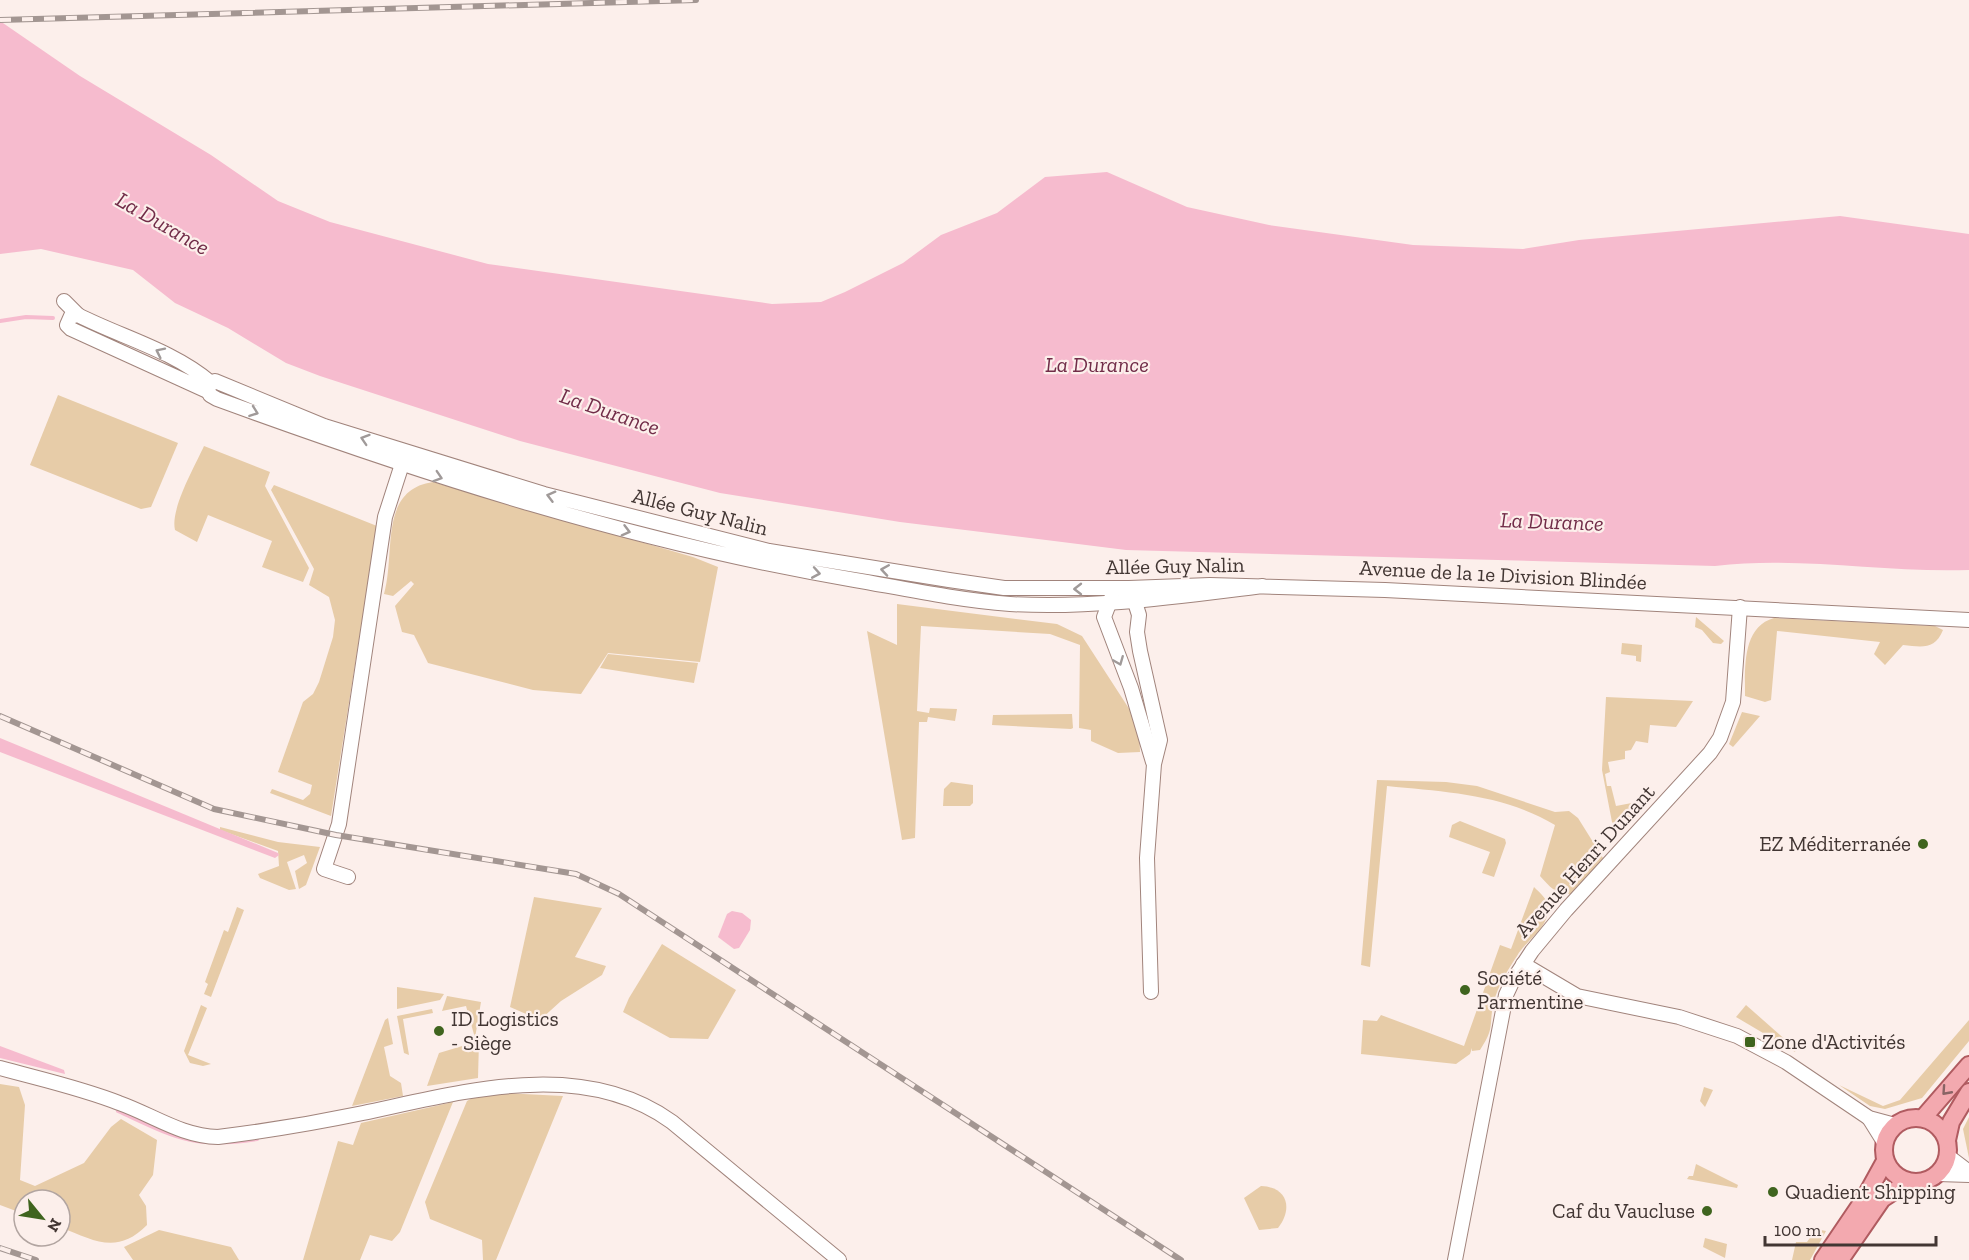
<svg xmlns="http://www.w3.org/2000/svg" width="1969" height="1260" font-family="'Zilla Slab',serif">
<rect width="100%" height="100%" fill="#fcefeb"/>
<!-- green -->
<g fill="#e7cca8">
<polygon points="58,395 178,443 151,507 141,509 30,465"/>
<path d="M204 446 270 472 265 486 309 568 303 582 262 567 272 541 208 515 197 542 175 530C170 509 195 466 204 446Z"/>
<path d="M433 482 693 557 718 567 700 662 608 653 581 694 533 690 428 663 414 635 402 632 395 606 414 584 411 581 393 596 384 594C396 553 378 490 433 482Z"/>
<polygon points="274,485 377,526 331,816 270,793 272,789 303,800 310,794 312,785 278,772 303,702 313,694 319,682 333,637 335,620 329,597 309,585 314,569 271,490"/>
<polygon points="897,604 1057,624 1082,636 1139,724 1140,752 1118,753 1091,741 1091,730 1079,728 1080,645 1050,634 921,626 917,711 929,713 930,708 957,709 955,721 928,717 927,722 919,722 915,838 902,840 867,631 897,645"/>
<polygon points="1696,617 1724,641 1721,644 1713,643 1702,630 1695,627"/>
<path d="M1774 618 1935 626 1943 630C1935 650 1922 647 1903 645L1885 665 1874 654 1880 642 1777 631 1771 700 1765 702 1745 696C1745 668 1742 627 1774 618Z"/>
<polygon points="1622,643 1642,645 1641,662 1636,661 1636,656 1621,654"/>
<polygon points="608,654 698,663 694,683 600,668"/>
<polygon points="1606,697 1693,701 1676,727 1650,725 1648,743 1636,741 1631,750 1625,751 1625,759 1608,762 1610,772 1605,774 1607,786 1611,786 1616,806 1637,802 1644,808 1628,825 1622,819 1616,826 1612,822 1602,770"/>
<polygon points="1742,712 1760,716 1733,747 1729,744"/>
<polygon points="1072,714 1073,728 1071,729 992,725 993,715"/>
<path d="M1377 780 1446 782 1477 786 1555 812 1569 811 1578 818 1603 858 1573 894C1556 895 1551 888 1540 876L1555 825C1503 794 1446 792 1387 786L1370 967 1361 965Z"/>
<polygon points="951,782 973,785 973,803 970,806 943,806 944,789"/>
<polygon points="1460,821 1505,839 1506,843 1494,877 1482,873 1490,852 1449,837 1452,825"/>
<polygon points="220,827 278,842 320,847 306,885 299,889 295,871 307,863 304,855 287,862 296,889 289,890 260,878 258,874 279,866 278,851 220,830"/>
<path d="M1534 887C1541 894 1549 900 1548 910 1547 930 1526 940 1517 956 1509 968 1497 987 1494 1002 1488 1025 1496 1026 1480 1050L1472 1051V1048L1470 1054 1456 1064 1361 1054 1363 1020 1377 1021 1381 1015 1464 1046 1500 945 1511 949Z"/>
<polygon points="534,897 602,908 575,957 606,966 602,975 561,1001 540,1020 510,1007"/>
<polygon points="237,907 244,910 211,997 204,994 208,984 205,982 224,930 228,932"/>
<polygon points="662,944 736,990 708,1039 670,1038 623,1012 629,998"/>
<polygon points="397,987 444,994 440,1000 397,1009"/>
<polygon points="447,996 481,1002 475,1038 466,1006 442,1011"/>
<polygon points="201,1005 207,1008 188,1055 211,1064 203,1066 190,1063 184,1051"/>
<polygon points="1746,1005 1796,1049 1795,1052 1736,1017"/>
<polygon points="432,1009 433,1013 403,1019 409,1055 404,1053 397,1016"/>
<polygon points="388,1018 393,1044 384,1047 390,1076 401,1083 403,1096 352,1106 385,1020"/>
<polygon points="1969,1020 1969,1041 1922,1098 1885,1109 1870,1106 1839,1085 1883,1106 1900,1100"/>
<polygon points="479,1041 478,1078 427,1086 439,1053"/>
<path d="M0 1084 19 1087 25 1105 20 1180 35 1186 84 1163 111 1127 121 1119 157 1140 153 1175 139 1195 146 1206 147 1225C117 1255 95 1241 60 1227V1200H24V1214L0 1205Z"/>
<polygon points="1704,1087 1713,1090 1705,1107 1700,1101"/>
<polygon points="502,1093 563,1096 496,1260 483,1260 482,1240 430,1219 425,1202 467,1101 476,1096"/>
<polygon points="453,1102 400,1232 392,1241 370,1235 360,1260 303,1260 338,1141 353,1145 361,1123"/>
<polygon points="1969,1117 1969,1158 1963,1129"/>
<polygon points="1696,1164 1738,1185 1737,1188 1687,1179 1689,1176 1693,1176"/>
<path d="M1261 1186C1288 1187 1293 1209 1278 1228L1259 1230 1244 1198Z"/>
<polygon points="1816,1229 1826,1231 1810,1260 1792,1260 1796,1242 1807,1242"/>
<polygon points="159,1230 231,1247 239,1260 133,1260 124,1247"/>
<polygon points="1705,1238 1727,1244 1725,1258 1703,1247"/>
</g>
<!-- water -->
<g fill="#f6bbce">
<path d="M0 21 80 76 211 155 278 201 330 222 488 264 772 304 821 302 845 292 903 263 941 235 997 213 1045 177 1107 172 1187 207 1269 225 1413 245 1523 249 1579 240 1840 216 1969 234V570C1885 573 1799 556 1715 566L1126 550 900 522 720 493 520 441 320 376 286 363 228 328 175 303 133 270 41 249 0 254Z"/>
<polygon points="0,738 278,853 279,855 275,858 0,752"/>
<polygon points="732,911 742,913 751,920 750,930 739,948 734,949 718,937 727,914"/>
<polygon points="0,1046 64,1070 65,1074 0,1058"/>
</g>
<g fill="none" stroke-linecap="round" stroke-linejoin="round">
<!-- stream -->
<g stroke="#f6bbce" stroke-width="4">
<polyline points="0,321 26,317 53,318"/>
<path d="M118 1111C175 1137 192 1149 257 1139"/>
</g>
<!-- minor casing -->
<g stroke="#a1847c" stroke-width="16">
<g id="minor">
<polyline points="64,301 78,315"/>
<path d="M207 391 71 329 67 325 71 316 78 315C121 337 172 350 210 382"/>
<path d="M1263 586C1180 596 1094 609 1010 604 958 600 906 589 855 580 635 543 425 475 217 399L210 395 207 385 215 381 324 426 544 494 769 551 949 580 1004 588H1129L1210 585 1385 590 1969 620"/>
<polyline points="1132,593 1139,615 1137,632 1140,651 1160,740 1154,764 1147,858 1151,992"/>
<polyline points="1112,596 1104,617 1131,688 1153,762"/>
<polyline points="348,877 324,869 339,824 385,517 404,458"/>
<polyline points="1523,964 1577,996 1679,1017 1737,1036 1786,1062 1869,1118 1895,1125"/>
<path d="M0 1068C40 1079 81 1088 119 1103 153 1115 181 1136 218 1137 267 1131 315 1123 363 1113 463 1092 582 1057 672 1122L839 1260"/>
<polyline points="1869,1118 1884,1142"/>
<polyline points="1948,1156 1969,1172"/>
<polyline points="1938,1174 1969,1175"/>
<polyline points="1455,1260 1506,995 1513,980 1532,951 1566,910 1710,753 1720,738 1733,702 1740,607"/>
</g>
</g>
<!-- major casing -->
<g stroke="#b05b60" stroke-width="20">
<g id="major">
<circle cx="1916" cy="1150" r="32"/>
<polyline points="1923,1118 1969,1065"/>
<polyline points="1947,1140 1951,1122 1969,1092"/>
<polyline points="1823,1260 1863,1201 1885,1161"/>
<polyline points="1840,1260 1882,1199 1908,1182"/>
</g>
</g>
<!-- minor -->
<use href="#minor" stroke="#fff" stroke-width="14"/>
<!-- major -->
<use href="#major" stroke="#f3a9af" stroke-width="16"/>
<!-- rail casing -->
<g stroke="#a39692" stroke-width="6">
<g id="rail">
<polyline points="0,20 696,0"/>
<polyline points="0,716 214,809 336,835 576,874 619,894 1181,1260"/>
<polyline points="0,1248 36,1260"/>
</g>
</g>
<!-- rail -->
<use href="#rail" stroke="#fcefeb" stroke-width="4" stroke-dasharray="11" stroke-linecap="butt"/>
</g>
<!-- one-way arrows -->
<defs><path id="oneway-chevron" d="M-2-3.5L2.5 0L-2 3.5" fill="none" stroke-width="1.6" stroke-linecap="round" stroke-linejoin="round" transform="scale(1.5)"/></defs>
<g stroke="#a09a99">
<use href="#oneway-chevron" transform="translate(160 352) rotate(-154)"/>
<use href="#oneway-chevron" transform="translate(254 412) rotate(20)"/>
<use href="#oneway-chevron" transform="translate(365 439) rotate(-162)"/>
<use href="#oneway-chevron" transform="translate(438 477) rotate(18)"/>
<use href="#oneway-chevron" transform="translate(551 496) rotate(-165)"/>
<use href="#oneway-chevron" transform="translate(626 531) rotate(15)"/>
<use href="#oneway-chevron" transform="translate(885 570) rotate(-171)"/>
<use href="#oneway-chevron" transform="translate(816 573) rotate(10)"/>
<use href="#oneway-chevron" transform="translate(1078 589) rotate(180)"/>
<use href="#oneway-chevron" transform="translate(1119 661) rotate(68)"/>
</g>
<use stroke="#896465" href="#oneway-chevron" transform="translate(1946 1091) rotate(132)"/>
<!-- markers -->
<g fill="#3f641e" stroke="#fcefeb" stroke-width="2">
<circle cx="1923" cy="844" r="6"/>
<circle cx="1465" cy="990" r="6"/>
<circle cx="439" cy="1031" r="6"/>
<rect x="1744" y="1036" width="12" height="12" rx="3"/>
<circle cx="1773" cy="1192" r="6"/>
<circle cx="1707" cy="1211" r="6"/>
</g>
<g text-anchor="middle" stroke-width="4.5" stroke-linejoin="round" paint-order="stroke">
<!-- street labels -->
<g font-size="21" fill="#423633" stroke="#fcefeb">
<text transform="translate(700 512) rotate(14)" y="7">Allée Guy Nalin</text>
<text transform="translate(1175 566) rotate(-1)" y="7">Allée Guy Nalin</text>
<text transform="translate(1503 575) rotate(3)" y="7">Avenue de la 1e Division Blindée</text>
<text transform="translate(1585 861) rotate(-48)" y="7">Avenue Henri Dunant</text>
</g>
<!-- poi labels -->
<g font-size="21" fill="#423633" stroke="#fcefeb" text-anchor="start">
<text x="1911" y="851" text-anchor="end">EZ Méditerranée</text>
<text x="1477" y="985">Société<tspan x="1477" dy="24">Parmentine</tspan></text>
<text x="451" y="1026">ID Logistics<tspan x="451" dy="24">- Siège</tspan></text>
<text x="1762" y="1049">Zone d'Activités</text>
<text x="1785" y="1199">Quadient Shipping</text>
<text x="1695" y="1218" text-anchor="end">Caf du Vaucluse</text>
</g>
<!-- water labels -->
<g font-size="22" font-style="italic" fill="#712c48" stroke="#fcefeb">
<text transform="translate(163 223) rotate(30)" y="8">La Durance</text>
<text x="1097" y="372">La Durance</text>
<text transform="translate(610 411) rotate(19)" y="8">La Durance</text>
<text transform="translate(1552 521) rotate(2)" y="8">La Durance</text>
</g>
</g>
<!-- north arrow -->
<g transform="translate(42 1218) rotate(120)"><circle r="28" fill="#fcefeb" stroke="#b2a5a1" stroke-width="1.5"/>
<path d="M0-4.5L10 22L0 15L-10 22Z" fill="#3f641e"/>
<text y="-9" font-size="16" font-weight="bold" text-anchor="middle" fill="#423633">N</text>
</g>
<!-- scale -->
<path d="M1765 1236v9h171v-9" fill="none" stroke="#423633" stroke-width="3"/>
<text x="1774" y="1236" font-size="18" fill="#423633" stroke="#fcefeb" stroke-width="4.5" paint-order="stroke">100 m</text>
</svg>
